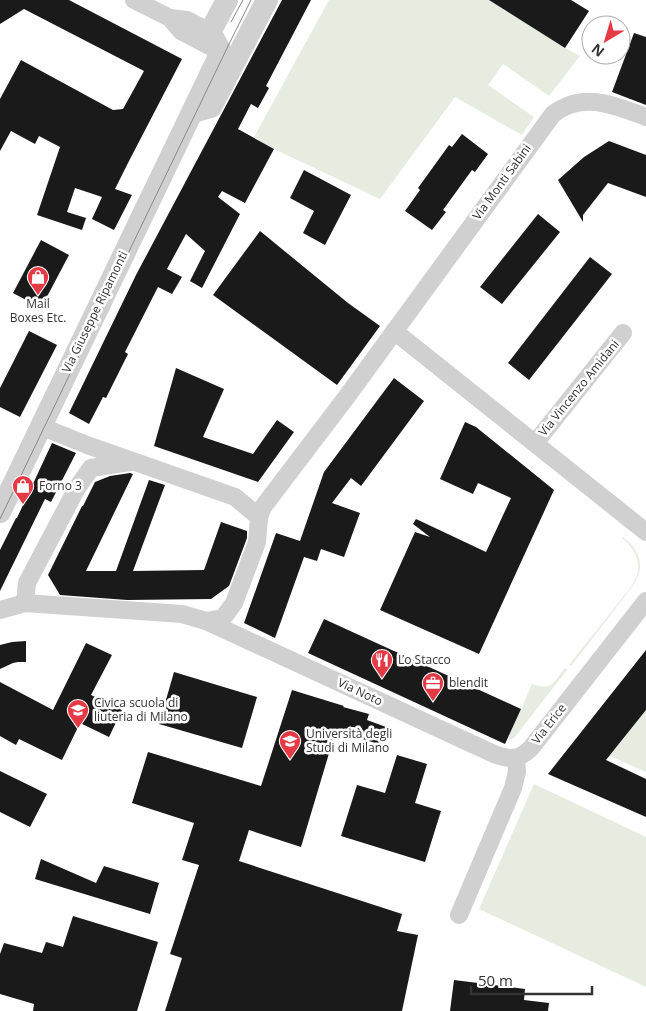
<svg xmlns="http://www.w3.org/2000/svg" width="646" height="1011" font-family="'Open Sans',sans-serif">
<rect width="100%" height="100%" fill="#fff"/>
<!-- green -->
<g fill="#e6ecdf">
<polygon points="329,0 489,0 565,48 580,56 549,96 503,64 488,85 534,117 522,135 455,97 380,199 274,149 254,137"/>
<path d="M623 537C641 551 646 568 632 587L571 666 569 665 631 587C644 568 639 552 622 538Z"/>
<path d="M565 668 567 670 514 738 510 740 508 739 532 684C552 691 553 683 565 668Z"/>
<polygon points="646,710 646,772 610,756"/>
<polygon points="534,784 646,837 646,987 479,909"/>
</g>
<!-- building -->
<g fill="#1a1a1a">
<polygon points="0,0 69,0 182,59 129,161 115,189 132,195 114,230 92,219 102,197 75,188 67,212 86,218 82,230 37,215 60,147 39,136 35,144 11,131 0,151 0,99 21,60 113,110 123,109 144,71 24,9 0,24"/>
<polygon points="282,0 311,0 266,86 269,88 258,108 251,104 238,129 274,149 245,203 222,191 218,197 240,214 202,288 190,281 205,251 186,234 167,269 182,277 172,294 158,287 125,352 128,354 106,398 103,397 89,424 69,413 136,275"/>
<polygon points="489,0 571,0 589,11 565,48"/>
<polygon points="634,33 646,37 646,105 612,92"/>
<polygon points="462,134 488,154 475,172 472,170 443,210 446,212 432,230 405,211 420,190 418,188 444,152 449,145 452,147"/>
<polygon points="609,141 646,155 646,197 608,183 583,215 583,222 558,180 584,157"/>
<polygon points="304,170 351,195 325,245 303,233 314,211 290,198"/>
<polygon points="538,214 560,232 502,304 480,287"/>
<polygon points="260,231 348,303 380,326 337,385 213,295"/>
<polygon points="41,240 69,255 41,308 13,293"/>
<polygon points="590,257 612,274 529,380 508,363"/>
<polygon points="29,331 57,345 20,417 0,407 0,388"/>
<polygon points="176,368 224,389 203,437 253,454 277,420 294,432 258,482 154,446"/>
<polygon points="394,378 424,401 361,486 351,478 332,503 360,513 344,557 321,549 317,561 304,557 275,638 244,623 276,533 300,541 324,472"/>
<polygon points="465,422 476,427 554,490 479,654 380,610 415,532 430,537 413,524 416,519 486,552 511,498 478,483 473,494 440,479"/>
<polygon points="52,443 76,453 51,502 45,499 0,591 0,550 16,518 17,518"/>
<polygon points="130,473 133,474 86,571 116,571 149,480 165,485 133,571 204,570 221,522 247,531 247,538 229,586 211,599 127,600 60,595 48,575 82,506 83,506 95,482 110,476"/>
<polygon points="324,619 521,709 505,744 308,653"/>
<polygon points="26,641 26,662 18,662 13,663 0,669 0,645 12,642"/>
<polygon points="86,643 112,655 91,695 122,710 109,737 80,723 62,760 19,739 16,745 0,736 0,682 53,710"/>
<polygon points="646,650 646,710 606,760 646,779 646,817 548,774"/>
<polygon points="174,672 257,697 242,748 159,724"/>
<polygon points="292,690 344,706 343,707 369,714 367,720 386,727 382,745 362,739 362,737 336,730 301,847 249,830 239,861 402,914 397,931 418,935 402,1011 165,1011 182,958 170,954 199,865 182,860 194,823 132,803 148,752 261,786"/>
<polygon points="397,755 427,764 415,803 441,811 425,862 341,836 357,785 385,793"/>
<polygon points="0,771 47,794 30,827 0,812"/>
<polygon points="41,859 96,883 104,866 159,883 150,914 35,879"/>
<polygon points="73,916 158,942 137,1011 33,1011 34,1004 0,994 0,954 4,943 42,953 46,942 63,947"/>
<polygon points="454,980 525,989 524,1000 549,1003 548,1011 450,1011"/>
</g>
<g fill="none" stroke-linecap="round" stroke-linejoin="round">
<!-- minor -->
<g stroke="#d0d0d0" stroke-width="18">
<polyline points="134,0 170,18 181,31 221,52"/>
<polyline points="170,18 187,20 210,32"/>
<polyline points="394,331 646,532"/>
<polyline points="40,426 87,445 235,497 259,517"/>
<polyline points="535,443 623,333"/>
<polyline points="25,603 27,583 77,488 91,468 130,462"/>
<path d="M0 610 25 603 182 614 206 621 494 754C510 760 519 760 531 748L646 601"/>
<path d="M206 621 223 618 234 603 257 542 259 517 263 507 348 395 553 114C557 111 562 108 567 106 593 95 621 108 646 117"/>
<polyline points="459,915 513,788 517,772 516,758"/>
</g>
<!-- tertiary -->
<g stroke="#d0d0d0" stroke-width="22">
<polyline points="227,0 210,32 228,64"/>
<polyline points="193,112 211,107 267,0"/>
<polyline points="0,512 221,52"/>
</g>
<!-- tram -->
<g stroke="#888" stroke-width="1">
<polyline points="231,22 243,0"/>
<polyline points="0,519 230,42 251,0"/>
</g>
</g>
<!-- icons -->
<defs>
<g id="shop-pin" transform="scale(1.125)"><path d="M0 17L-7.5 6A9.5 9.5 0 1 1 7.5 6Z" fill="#e63946" stroke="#fff"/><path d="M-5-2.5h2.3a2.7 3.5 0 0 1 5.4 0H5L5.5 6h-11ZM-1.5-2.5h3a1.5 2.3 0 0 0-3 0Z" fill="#fff"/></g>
<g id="restaurant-pin" transform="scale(1.125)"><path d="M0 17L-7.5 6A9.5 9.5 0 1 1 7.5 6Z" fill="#e63946" stroke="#fff"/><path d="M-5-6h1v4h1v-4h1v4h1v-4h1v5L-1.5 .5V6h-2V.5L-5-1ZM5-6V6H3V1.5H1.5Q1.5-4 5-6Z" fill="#fff"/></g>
<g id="office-pin" transform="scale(1.125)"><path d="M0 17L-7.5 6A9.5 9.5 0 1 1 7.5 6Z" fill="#e63946" stroke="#fff"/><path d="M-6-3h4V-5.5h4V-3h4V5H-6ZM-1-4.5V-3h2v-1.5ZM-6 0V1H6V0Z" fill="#fff"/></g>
<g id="school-pin" transform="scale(1.125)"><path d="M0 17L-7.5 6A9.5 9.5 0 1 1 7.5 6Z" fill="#e63946" stroke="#fff"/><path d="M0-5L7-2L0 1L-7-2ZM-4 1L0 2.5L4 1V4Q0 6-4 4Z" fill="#fff"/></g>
<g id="university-pin" transform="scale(1.125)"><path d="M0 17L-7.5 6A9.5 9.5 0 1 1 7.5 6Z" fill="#e63946" stroke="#fff"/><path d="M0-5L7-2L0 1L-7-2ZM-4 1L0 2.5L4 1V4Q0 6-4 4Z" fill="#fff"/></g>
</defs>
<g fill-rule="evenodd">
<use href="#shop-pin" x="38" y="277"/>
<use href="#shop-pin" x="23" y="486"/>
<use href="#restaurant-pin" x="382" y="660"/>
<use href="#office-pin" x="433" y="683"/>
<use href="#school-pin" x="78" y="710"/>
<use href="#university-pin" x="290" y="741"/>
</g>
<g text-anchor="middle" stroke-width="5" stroke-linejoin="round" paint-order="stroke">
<!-- street labels -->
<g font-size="12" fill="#333" stroke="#fff">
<text transform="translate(502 182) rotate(-54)" y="4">Via Monti Sabini</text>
<text transform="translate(95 312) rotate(-64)" y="4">Via Giuseppe Ripamonti</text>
<text transform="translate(579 388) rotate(-51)" y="4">Via Vincenzo Amidani</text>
<text transform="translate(360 692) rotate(25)" y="4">Via Noto</text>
<text transform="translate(549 724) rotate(-52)" y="4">Via Erice</text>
</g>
<!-- poi labels -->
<g font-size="12" fill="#333" stroke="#fff" text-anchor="start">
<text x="38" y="308" text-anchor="middle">Mail<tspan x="38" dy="14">Boxes Etc.</tspan></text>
<text x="39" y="490">Forno 3</text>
<text x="398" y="664">Lo Stacco</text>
<text x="449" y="687">blendit</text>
<text x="94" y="707">Civica scuola di<tspan x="94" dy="14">liuteria di Milano</tspan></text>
<text x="306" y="738">Università degli<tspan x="306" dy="14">Studi di Milano</tspan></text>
</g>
</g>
<!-- north arrow -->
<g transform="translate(606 40) rotate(218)"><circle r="24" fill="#ffffff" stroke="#adadad"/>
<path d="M0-4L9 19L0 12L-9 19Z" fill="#e63946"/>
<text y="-8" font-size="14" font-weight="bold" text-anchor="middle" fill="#333333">N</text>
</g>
<!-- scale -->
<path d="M471 986v8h121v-8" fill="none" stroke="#333333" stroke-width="2.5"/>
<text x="478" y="986" font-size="15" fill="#333333" stroke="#ffffff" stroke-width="4" paint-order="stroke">50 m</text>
</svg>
